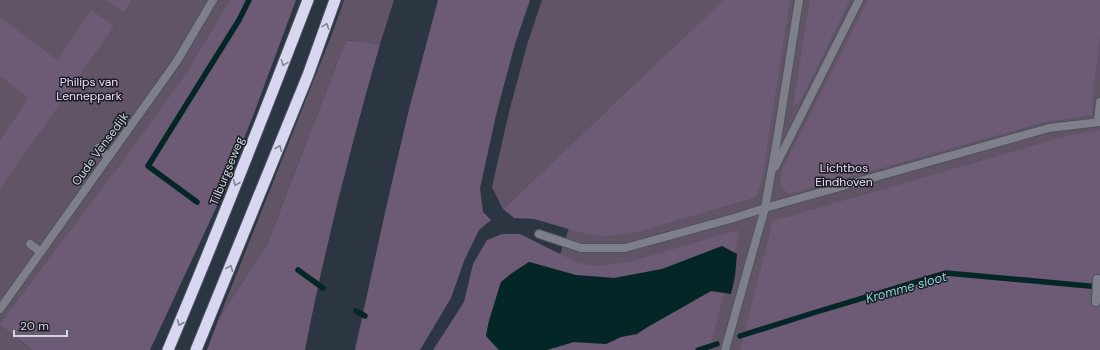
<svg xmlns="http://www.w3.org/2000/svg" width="1100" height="350" font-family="'DM Sans',sans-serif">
<rect width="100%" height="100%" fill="#2c3643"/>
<!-- green -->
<g fill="#625467">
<polygon points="0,0 236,0 192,94 12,334 32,350 0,350"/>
<polygon points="344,0 394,0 380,44 346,40 267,244 219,318 332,34"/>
<polygon points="542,0 1100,0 1100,350 528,350 609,109 503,209 492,187 509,112 527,45"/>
</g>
<!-- forest -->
<g fill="#6d5a74">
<polygon points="106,0 131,0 124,12"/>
<polygon points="230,0 296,0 253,116 216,208 150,350 32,350 0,324 132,149 188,71"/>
<polygon points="438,0 530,0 515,44 497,111 480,188 483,212 491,220 479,230 464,261 451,298 420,350 355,350 386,208 409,109"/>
<polygon points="723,0 790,0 762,180 756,197 641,231 608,236 590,235 534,219 514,218 503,209 706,17"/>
<polygon points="810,0 850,0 799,103 793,106"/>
<polygon points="868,0 1100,0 1100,36 1094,84 1092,115 1045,122 789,194 781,187 780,179 782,170"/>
<polygon points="91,10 114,26 0,189 0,140 29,98 0,76 0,17 57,60"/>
<path d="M346 40 380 44C351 145 325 247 305 350H207L219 318 267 244Z"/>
<polygon points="1100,130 1100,350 740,350 773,221 1071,135"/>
<polygon points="739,230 735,253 722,246 662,269 614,278 576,275 529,262 501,282 489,321 486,336 499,350 433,350 464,302 473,264 487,240 502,234 520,234 578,263 598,266 629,262"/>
<polygon points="711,291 724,293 709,350 548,350 574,342 606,344 621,337 637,334 646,328"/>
</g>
<!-- water -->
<polygon fill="#052626" points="722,246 737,254 735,276 731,294 711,291 646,328 637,334 621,337 606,344 574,342 547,350 499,350 486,336 489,321 501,282 512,273 529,262 576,275 614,278 662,269"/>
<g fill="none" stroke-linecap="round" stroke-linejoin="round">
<!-- stream -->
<g stroke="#052626" stroke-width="5.5">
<polyline points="197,202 148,166 239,20 249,0"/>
<polyline points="298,270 323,288"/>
<polyline points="356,311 365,316"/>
<polyline points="740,336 813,313 946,273 1100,287"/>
<polyline points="698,350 717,344"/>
</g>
<!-- service casing -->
<g stroke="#4a535f" stroke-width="10">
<g id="service">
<polyline points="98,148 109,157"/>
<polyline points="30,244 41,252"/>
<polyline points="0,309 177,61 213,0"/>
</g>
</g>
<!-- minor casing -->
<g stroke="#4a535f" stroke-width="10">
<g id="minor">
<polyline points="1098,122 1100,102"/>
<polyline points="775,167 859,0"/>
<polyline points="539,234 581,248 625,248 734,218 765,208 777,140 799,0"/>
<polyline points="1096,302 1097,279"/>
<polyline points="725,350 765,208 1049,128 1100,122"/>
</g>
</g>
<!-- trunk casing -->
<g stroke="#4a535f" stroke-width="13">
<g id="trunk">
<path d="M168 350C217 234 263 117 308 0"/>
<polyline points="196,350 308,75 335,0"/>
</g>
</g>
<!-- service -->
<use href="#service" stroke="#7f7f8c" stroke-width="8"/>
<!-- minor -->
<use href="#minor" stroke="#7f7f8c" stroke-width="8"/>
<!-- trunk -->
<use href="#trunk" stroke="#d8d7f0" stroke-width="11"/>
</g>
<!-- one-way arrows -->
<defs><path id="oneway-chevron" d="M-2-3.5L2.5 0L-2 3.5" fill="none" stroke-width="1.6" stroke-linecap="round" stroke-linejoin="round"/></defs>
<g stroke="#828394">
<use href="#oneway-chevron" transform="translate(326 26) rotate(-70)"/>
<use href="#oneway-chevron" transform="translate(284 63) rotate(111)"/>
<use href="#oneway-chevron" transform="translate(279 148) rotate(-68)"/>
<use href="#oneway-chevron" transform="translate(236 183) rotate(112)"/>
<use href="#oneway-chevron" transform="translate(230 268) rotate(-68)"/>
<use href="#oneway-chevron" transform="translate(180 323) rotate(113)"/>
</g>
<g text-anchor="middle" stroke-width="3" stroke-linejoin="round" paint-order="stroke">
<!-- park labels -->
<g font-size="12" fill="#f1dbf8" stroke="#191d23">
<text x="89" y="86">Philips van<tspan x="89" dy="14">Lenneppark</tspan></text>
<text x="844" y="172">Lichtbos<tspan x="844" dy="14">Eindhoven</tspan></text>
</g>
<!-- street labels -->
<g font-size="12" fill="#d0d6de" stroke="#191d23">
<text transform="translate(100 149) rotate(-54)" y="4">Oude Vensedijk</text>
<text transform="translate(227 171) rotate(-68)" y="4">Tilburgseweg</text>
</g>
<!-- water labels -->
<g font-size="13" font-style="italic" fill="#86d3d3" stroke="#191d23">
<text transform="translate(906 287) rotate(-16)" y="5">Kromme sloot</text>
</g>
</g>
<!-- scale -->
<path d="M14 330v6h53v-6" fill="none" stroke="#d0d6de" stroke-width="2"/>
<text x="20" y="330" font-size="12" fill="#d0d6de" stroke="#191d23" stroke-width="3" paint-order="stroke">20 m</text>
</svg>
